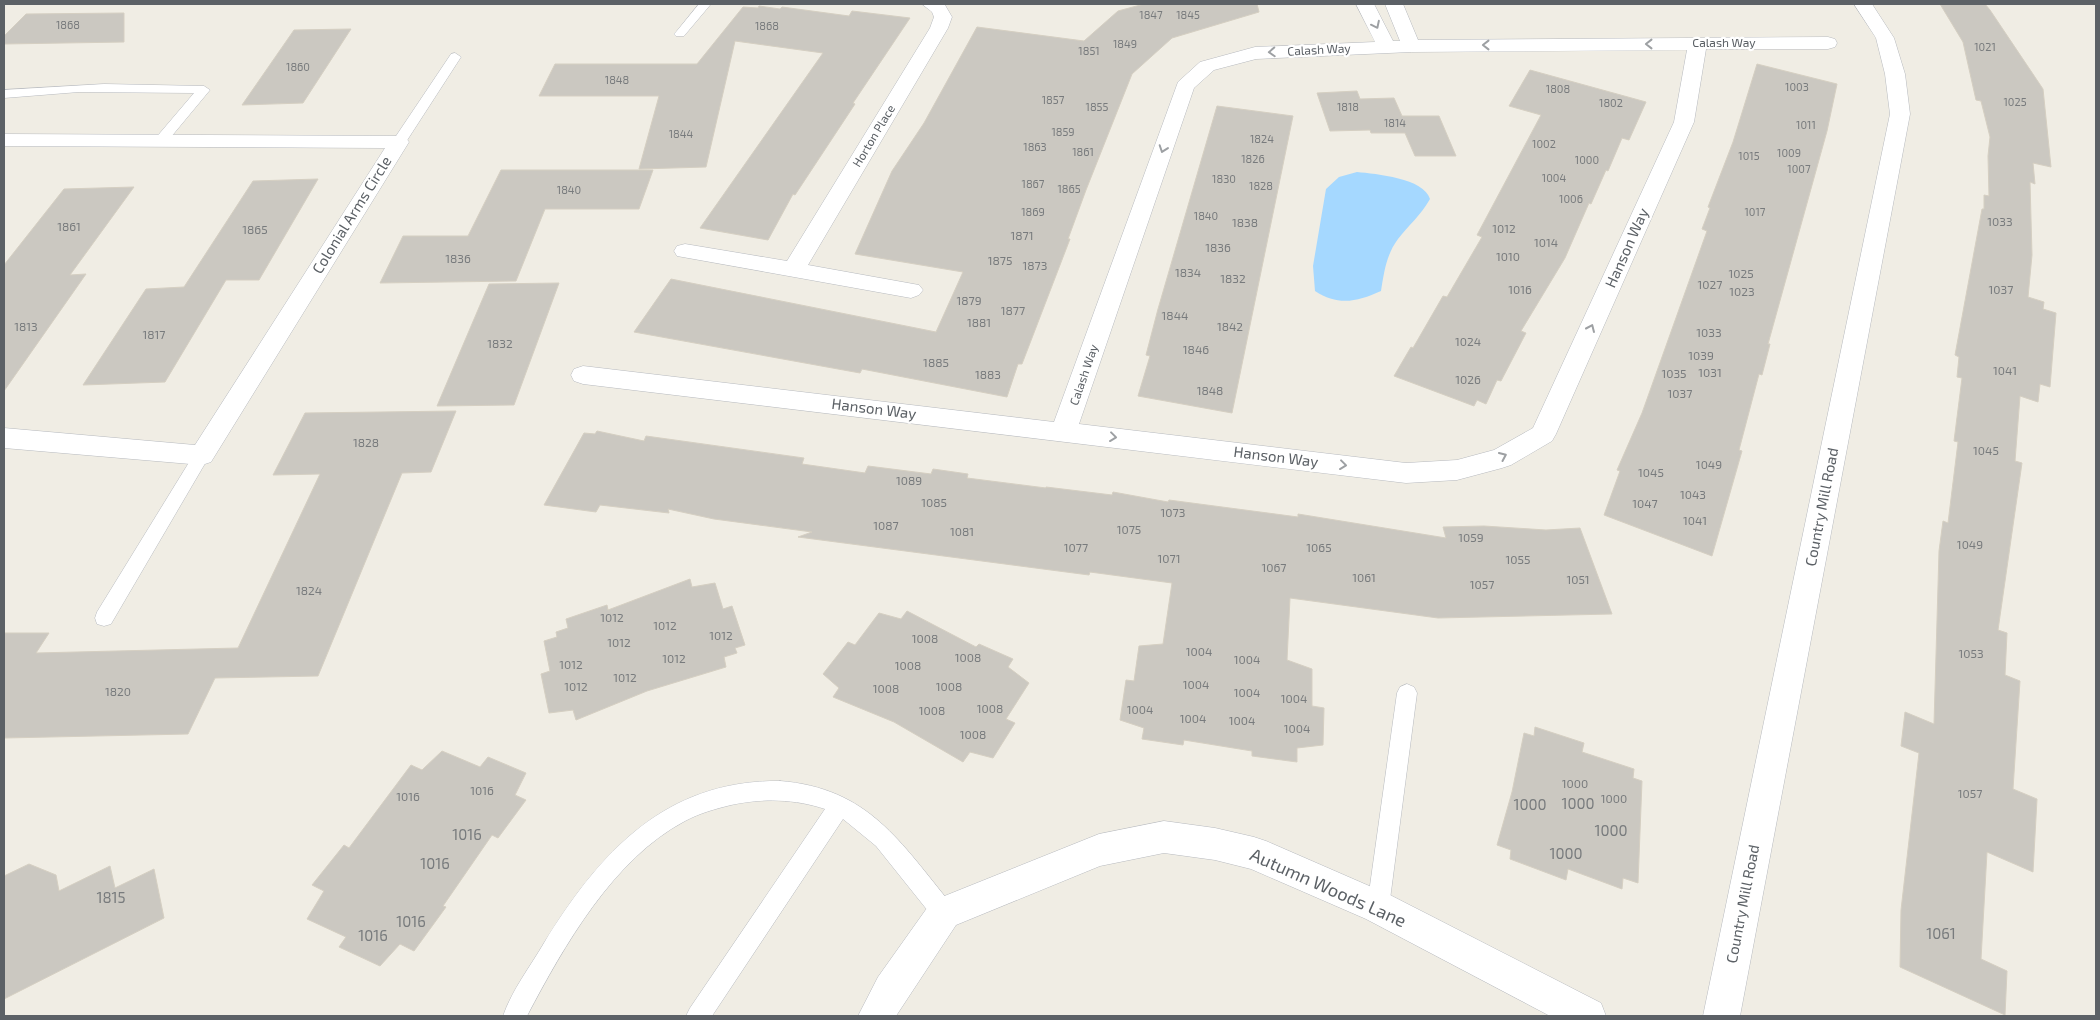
<svg xmlns="http://www.w3.org/2000/svg" width="2100" height="1020" font-family="'Exo 2',sans-serif">
<rect width="100%" height="100%" fill="#f0ede4"/>
<!-- water -->
<path fill="#a5d8ff" d="M1357 172C1376 174 1424 178 1430 199 1421 215 1408 226 1398 239 1386 255 1384 273 1381 291 1357 302 1338 306 1315 291L1313 266 1326 189 1339 177Z"/>
<!-- building -->
<g fill="#cbc8c1" stroke="#d5cfc2">
<polygon points="1144,4 1257,4 1259,12 1172,38 1132,74 1086,190 1068,239 1070,239 1022,364 1018,364 1007,397 862,369 860,373 634,332 671,279 936,332 963,272 855,254 892,171 924,123 977,27 1084,41 1118,11"/>
<polygon points="1940,4 1985,4 1990,10 2043,89 2051,167 2033,163 2035,184 2030,182 2032,255 2028,297 2044,302 2043,309 2056,313 2050,387 2040,384 2038,402 2020,396 2015,461 2022,463 1998,630 2007,633 2005,675 2020,681 2013,789 2037,799 2033,872 1987,852 1981,959 2007,971 2005,1015 1900,967 1901,910 1919,753 1901,746 1905,712 1934,724 1939,551 1943,521 1948,523 1958,442 1954,441 1962,378 1957,377 1959,357 1955,355 1982,209 1984,209 1984,195 1989,196 1988,156 1990,137 1981,101 1976,100 1963,42"/>
<polygon points="759,6 780,9 782,7 849,16 852,11 910,18 853,103 855,104 795,195 793,194 768,240 700,228 823,53 735,41 706,167 639,169 659,96 539,96 555,64 697,64 743,7 758,8"/>
<polygon points="124,13 124,42 4,44 4,36 26,14"/>
<polygon points="351,29 303,103 242,105 294,30"/>
<polygon points="1757,64 1837,84 1827,131 1768,344 1770,344 1762,375 1759,374 1739,450 1742,451 1712,556 1604,515 1620,471 1617,470 1642,413 1707,231 1702,229 1710,208 1708,207 1733,142"/>
<polygon points="1530,70 1646,102 1629,140 1622,138 1608,171 1606,170 1591,204 1589,203 1565,258 1521,331 1526,333 1501,381 1497,380 1486,404 1477,400 1474,406 1394,376 1411,347 1413,348 1443,296 1447,297 1482,237 1477,235 1541,115 1509,106"/>
<polygon points="1357,91 1360,99 1394,98 1402,116 1439,116 1456,156 1415,156 1405,133 1371,133 1370,130 1330,131 1317,93"/>
<polygon points="1217,106 1293,116 1232,413 1138,396 1150,356 1146,355 1158,309"/>
<polygon points="501,170 653,170 639,209 545,209 516,281 380,283 403,236 468,236"/>
<polygon points="318,179 259,280 226,280 165,382 83,385 146,289 184,287 253,181"/>
<polygon points="134,187 70,275 86,274 4,391 4,265 64,189"/>
<polygon points="559,283 514,405 437,406 489,284"/>
<polygon points="456,411 431,472 402,473 318,676 215,678 188,734 4,738 4,633 49,633 36,653 238,648 320,474 273,475 305,413"/>
<polygon points="597,431 644,441 646,436 804,458 802,464 865,473 868,466 931,474 933,469 968,474 967,478 1046,488 1046,487 1112,495 1113,492 1168,502 1169,500 1298,517 1298,514 1446,538 1443,527 1484,526 1546,530 1580,528 1612,614 1438,618 1290,598 1287,660 1312,669 1312,706 1324,708 1323,745 1297,748 1297,762 1252,756 1252,751 1184,740 1183,745 1142,739 1144,728 1120,720 1126,680 1134,681 1139,646 1163,644 1172,583 1090,572 1089,575 798,537 812,532 714,519 668,509 669,513 600,505 596,512 544,505 584,433 595,434"/>
<polygon points="690,579 692,587 715,583 723,609 732,606 745,645 735,648 737,653 724,657 726,667 647,691 576,720 573,710 549,713 541,674 550,671 544,641 557,637 556,632 568,628 566,619 607,605 608,610"/>
<polygon points="907,611 976,647 979,644 1013,659 1008,667 1029,683 1006,719 1015,723 993,758 970,752 963,762 894,722 833,697 839,688 823,674 848,642 855,645 879,613 901,619"/>
<polygon points="1535,727 1584,743 1582,752 1634,769 1633,778 1642,781 1638,883 1623,878 1622,889 1568,869 1566,880 1510,859 1511,850 1497,845 1512,792 1524,733 1534,736"/>
<polygon points="442,751 480,767 488,757 526,773 515,795 526,800 498,838 492,835 443,906 446,907 414,951 400,944 380,966 339,947 346,937 307,919 324,891 312,885 344,845 349,848 411,765 422,770"/>
<polygon points="29,864 56,875 59,891 110,866 115,888 154,869 164,918 4,999 4,876"/>
</g>
<g fill="none" stroke-linecap="round" stroke-linejoin="round">
<!-- service casing -->
<g stroke="#b7babf" stroke-width="1">
<g id="service">
<polygon points="699,4 711,4 684,36 676,36 674,34 676,32"/>
<polygon points="455,53 461,57 406,142 399,146 394,145 392,142 451,54"/>
<polygon points="104,84 204,86 210,90 166,143 161,144 154,140 194,93 79,92 4,98 4,90"/>
<polygon points="202,449 208,451 210,455 111,624 104,626 97,624 95,618 97,612 196,451"/>
<polygon points="1407,684 1414,687 1417,693 1389,907 1386,915 1378,918 1370,915 1367,907 1397,693 1400,687"/>
<path d="M780 781C869 788 900 842 952 905L955 913 952 921 944 924 936 921 876 846 843 819 712 1016H686L690 1008 825 809C795 799 763 798 731 805 715 809 700 813 685 821 613 859 564 946 527 1016H503C512 990 530 967 544 943 600 852 665 780 780 781Z"/>
</g>
</g>
<!-- minor casing -->
<g stroke="#b7babf" stroke-width="1">
<g id="minor">
<polygon points="922,4 945,5 952,17 948,28 808,265 919,285 923,290 919,295 911,298 677,256 674,251 677,246 685,244 787,261 930,28 934,17 932,12"/>
<path d="M1356 4H1374L1393 41H1400L1385 4H1403L1418 40 1828 37 1835 39 1837 43 1835 47 1828 49H1706L1694 122 1556 434 1552 441 1511 465 1502 468 1457 480 1406 483 583 384 574 381 571 375 574 369 583 366 1054 422 1178 82 1200 62 1255 47 1375 42ZM1687 50 1674 122 1533 428 1494 450 1457 460 1406 463 1079 424 1194 88 1214 70 1256 59 1411 52Z"/>
<polygon points="1854,4 1872,4 1894,38 1905,74 1910,114 1740,1016 1703,1016 1890,114 1885,74 1876,38"/>
<polygon points="4,134 399,136 406,138 409,142 211,462 202,465 4,448 4,428 195,445 385,148 4,146"/>
<polygon points="1164,821 1215,828 1254,837 1266,841 1390,895 1601,1003 1606,1016 1550,1016 1366,919 1251,869 1215,860 1164,853 1100,866 956,925 896,1016 858,1016 878,977 932,901 1099,834"/>
</g>
</g>
<!-- service -->
<use href="#service" fill="#fff" fill-rule="evenodd"/>
<!-- minor -->
<use href="#minor" fill="#fff" fill-rule="evenodd"/>
</g>
<!-- one-way arrows -->
<defs><path id="oneway-chevron" d="M-2-3.5L2.5 0L-2 3.5" fill="none" stroke-width="1.6" stroke-linecap="round" stroke-linejoin="round" transform="scale(1.25)"/></defs>
<g stroke="#9da0a3">
<use href="#oneway-chevron" transform="translate(1376 25) rotate(64)"/>
<use href="#oneway-chevron" transform="translate(1649 44) rotate(180)"/>
<use href="#oneway-chevron" transform="translate(1486 45) rotate(180)"/>
<use href="#oneway-chevron" transform="translate(1272 52) rotate(177)"/>
<use href="#oneway-chevron" transform="translate(1163 149) rotate(109)"/>
<use href="#oneway-chevron" transform="translate(1591 328) rotate(-66)"/>
<use href="#oneway-chevron" transform="translate(1113 437) rotate(7)"/>
<use href="#oneway-chevron" transform="translate(1503 456) rotate(-24)"/>
<use href="#oneway-chevron" transform="translate(1343 465) rotate(7)"/>
</g>
<g text-anchor="middle" stroke-width="4.5" stroke-linejoin="round" paint-order="stroke">
<!-- far-number labels -->
<g font-size="11" fill="#787b7d">
<text x="1151" y="19">1847</text>
<text x="1188" y="19">1845</text>
<text x="68" y="29">1868</text>
<text x="767" y="30">1868</text>
<text x="1125" y="48">1849</text>
<text x="1985" y="51">1021</text>
<text x="1089" y="55">1851</text>
<text x="298" y="71">1860</text>
<text x="617" y="84">1848</text>
<text x="1797" y="91">1003</text>
<text x="1558" y="93">1808</text>
<text x="1053" y="104">1857</text>
<text x="2015" y="106">1025</text>
<text x="1611" y="107">1802</text>
<text x="1097" y="111">1855</text>
<text x="1348" y="111">1818</text>
<text x="1395" y="127">1814</text>
<text x="1806" y="129">1011</text>
<text x="1063" y="136">1859</text>
<text x="681" y="138">1844</text>
<text x="1262" y="143">1824</text>
<text x="1544" y="148">1002</text>
<text x="1035" y="151">1863</text>
<text x="1083" y="156">1861</text>
<text x="1789" y="157">1009</text>
<text x="1749" y="160">1015</text>
<text x="1253" y="163">1826</text>
<text x="1587" y="164">1000</text>
<text x="1799" y="173">1007</text>
<text x="1554" y="182">1004</text>
<text x="1224" y="183">1830</text>
<text x="1033" y="188">1867</text>
<text x="1261" y="190">1828</text>
<text x="1069" y="193">1865</text>
<text x="569" y="194">1840</text>
<text x="1571" y="203">1006</text>
<text x="1033" y="216">1869</text>
<text x="1755" y="216">1017</text>
<text x="1206" y="220">1840</text>
</g>
<!-- far-street labels -->
<g font-size="12" fill="#5c6166" stroke="#fff">
<text x="1724" y="47">Calash Way</text>
<text transform="translate(1319 50) rotate(-3)" y="4">Calash Way</text>
<text transform="translate(874 136) rotate(-59)" y="4">Horton Place</text>
<text transform="translate(1084 375) rotate(-71)" y="4">Calash Way</text>
</g>
<!-- number labels -->
<g font-size="12" fill="#787b7d">
<text x="2000" y="226">1033</text>
<text x="1245" y="227">1838</text>
<text x="69" y="231">1861</text>
<text x="1504" y="233">1012</text>
<text x="255" y="234">1865</text>
<text x="1022" y="240">1871</text>
<text x="1546" y="247">1014</text>
<text x="1218" y="252">1836</text>
<text x="1508" y="261">1010</text>
<text x="458" y="263">1836</text>
<text x="1000" y="265">1875</text>
<text x="1035" y="270">1873</text>
<text x="1188" y="277">1834</text>
<text x="1741" y="278">1025</text>
<text x="1233" y="283">1832</text>
<text x="1710" y="289">1027</text>
<text x="1520" y="294">1016</text>
<text x="2001" y="294">1037</text>
<text x="1742" y="296">1023</text>
<text x="969" y="305">1879</text>
<text x="1013" y="315">1877</text>
<text x="1175" y="320">1844</text>
<text x="979" y="327">1881</text>
<text x="26" y="331">1813</text>
<text x="1230" y="331">1842</text>
<text x="1709" y="337">1033</text>
<text x="154" y="339">1817</text>
<text x="1468" y="346">1024</text>
<text x="500" y="348">1832</text>
<text x="1196" y="354">1846</text>
<text x="1701" y="360">1039</text>
<text x="936" y="367">1885</text>
<text x="2005" y="375">1041</text>
<text x="1710" y="377">1031</text>
<text x="1674" y="378">1035</text>
<text x="988" y="379">1883</text>
<text x="1468" y="384">1026</text>
<text x="1210" y="395">1848</text>
<text x="1680" y="398">1037</text>
<text x="366" y="447">1828</text>
<text x="1986" y="455">1045</text>
<text x="1709" y="469">1049</text>
<text x="1651" y="477">1045</text>
<text x="909" y="485">1089</text>
<text x="1693" y="499">1043</text>
<text x="934" y="507">1085</text>
<text x="1645" y="508">1047</text>
<text x="1173" y="517">1073</text>
<text x="1695" y="525">1041</text>
<text x="886" y="530">1087</text>
<text x="1129" y="534">1075</text>
<text x="962" y="536">1081</text>
<text x="1471" y="542">1059</text>
<text x="1970" y="549">1049</text>
<text x="1076" y="552">1077</text>
<text x="1319" y="552">1065</text>
<text x="1169" y="563">1071</text>
<text x="1518" y="564">1055</text>
<text x="1274" y="572">1067</text>
<text x="1364" y="582">1061</text>
<text x="1578" y="584">1051</text>
<text x="1482" y="589">1057</text>
<text x="309" y="595">1824</text>
<text x="612" y="622">1012</text>
<text x="665" y="630">1012</text>
<text x="721" y="640">1012</text>
<text x="925" y="643">1008</text>
<text x="619" y="647">1012</text>
<text x="1199" y="656">1004</text>
<text x="1971" y="658">1053</text>
<text x="968" y="662">1008</text>
<text x="674" y="663">1012</text>
<text x="1247" y="664">1004</text>
<text x="571" y="669">1012</text>
<text x="908" y="670">1008</text>
<text x="625" y="682">1012</text>
<text x="1196" y="689">1004</text>
<text x="576" y="691">1012</text>
<text x="949" y="691">1008</text>
<text x="886" y="693">1008</text>
<text x="118" y="696">1820</text>
<text x="1247" y="697">1004</text>
<text x="1294" y="703">1004</text>
<text x="990" y="713">1008</text>
<text x="1140" y="714">1004</text>
<text x="932" y="715">1008</text>
<text x="1193" y="723">1004</text>
<text x="1242" y="725">1004</text>
<text x="1297" y="733">1004</text>
<text x="973" y="739">1008</text>
<text x="1575" y="788">1000</text>
<text x="482" y="795">1016</text>
<text x="1970" y="798">1057</text>
<text x="408" y="801">1016</text>
<text x="1614" y="803">1000</text>
</g>
<!-- street labels -->
<g font-size="15" fill="#5c6166" stroke="#fff">
<text transform="translate(352 215) rotate(-58)" y="5">Colonial Arms Circle</text>
<text transform="translate(1627 248) rotate(-66)" y="5">Hanson Way</text>
<text transform="translate(874 409) rotate(7)" y="5">Hanson Way</text>
<text transform="translate(1276 457) rotate(7)" y="5">Hanson Way</text>
<text transform="translate(1822 507) rotate(-79)" y="5">Country Mill Road</text>
<text transform="translate(1743 904) rotate(-79)" y="5">Country Mill Road</text>
</g>
<!-- near-number labels -->
<g font-size="15" fill="#787b7d">
<text x="1578" y="809">1000</text>
<text x="1530" y="810">1000</text>
<text x="1611" y="836">1000</text>
<text x="467" y="840">1016</text>
<text x="1566" y="859">1000</text>
<text x="435" y="869">1016</text>
<text x="111" y="903">1815</text>
<text x="411" y="927">1016</text>
<text x="1941" y="939">1061</text>
<text x="373" y="941">1016</text>
</g>
<!-- near-street labels -->
<g font-size="18" fill="#5c6166" stroke="#fff">
<text transform="translate(1328 888) rotate(24)" y="6">Autumn Woods Lane</text>
</g>
</g>
<!-- border -->
<rect width="2100" height="1020" fill="none" stroke="#5c6166" stroke-width="10"/>
</svg>
